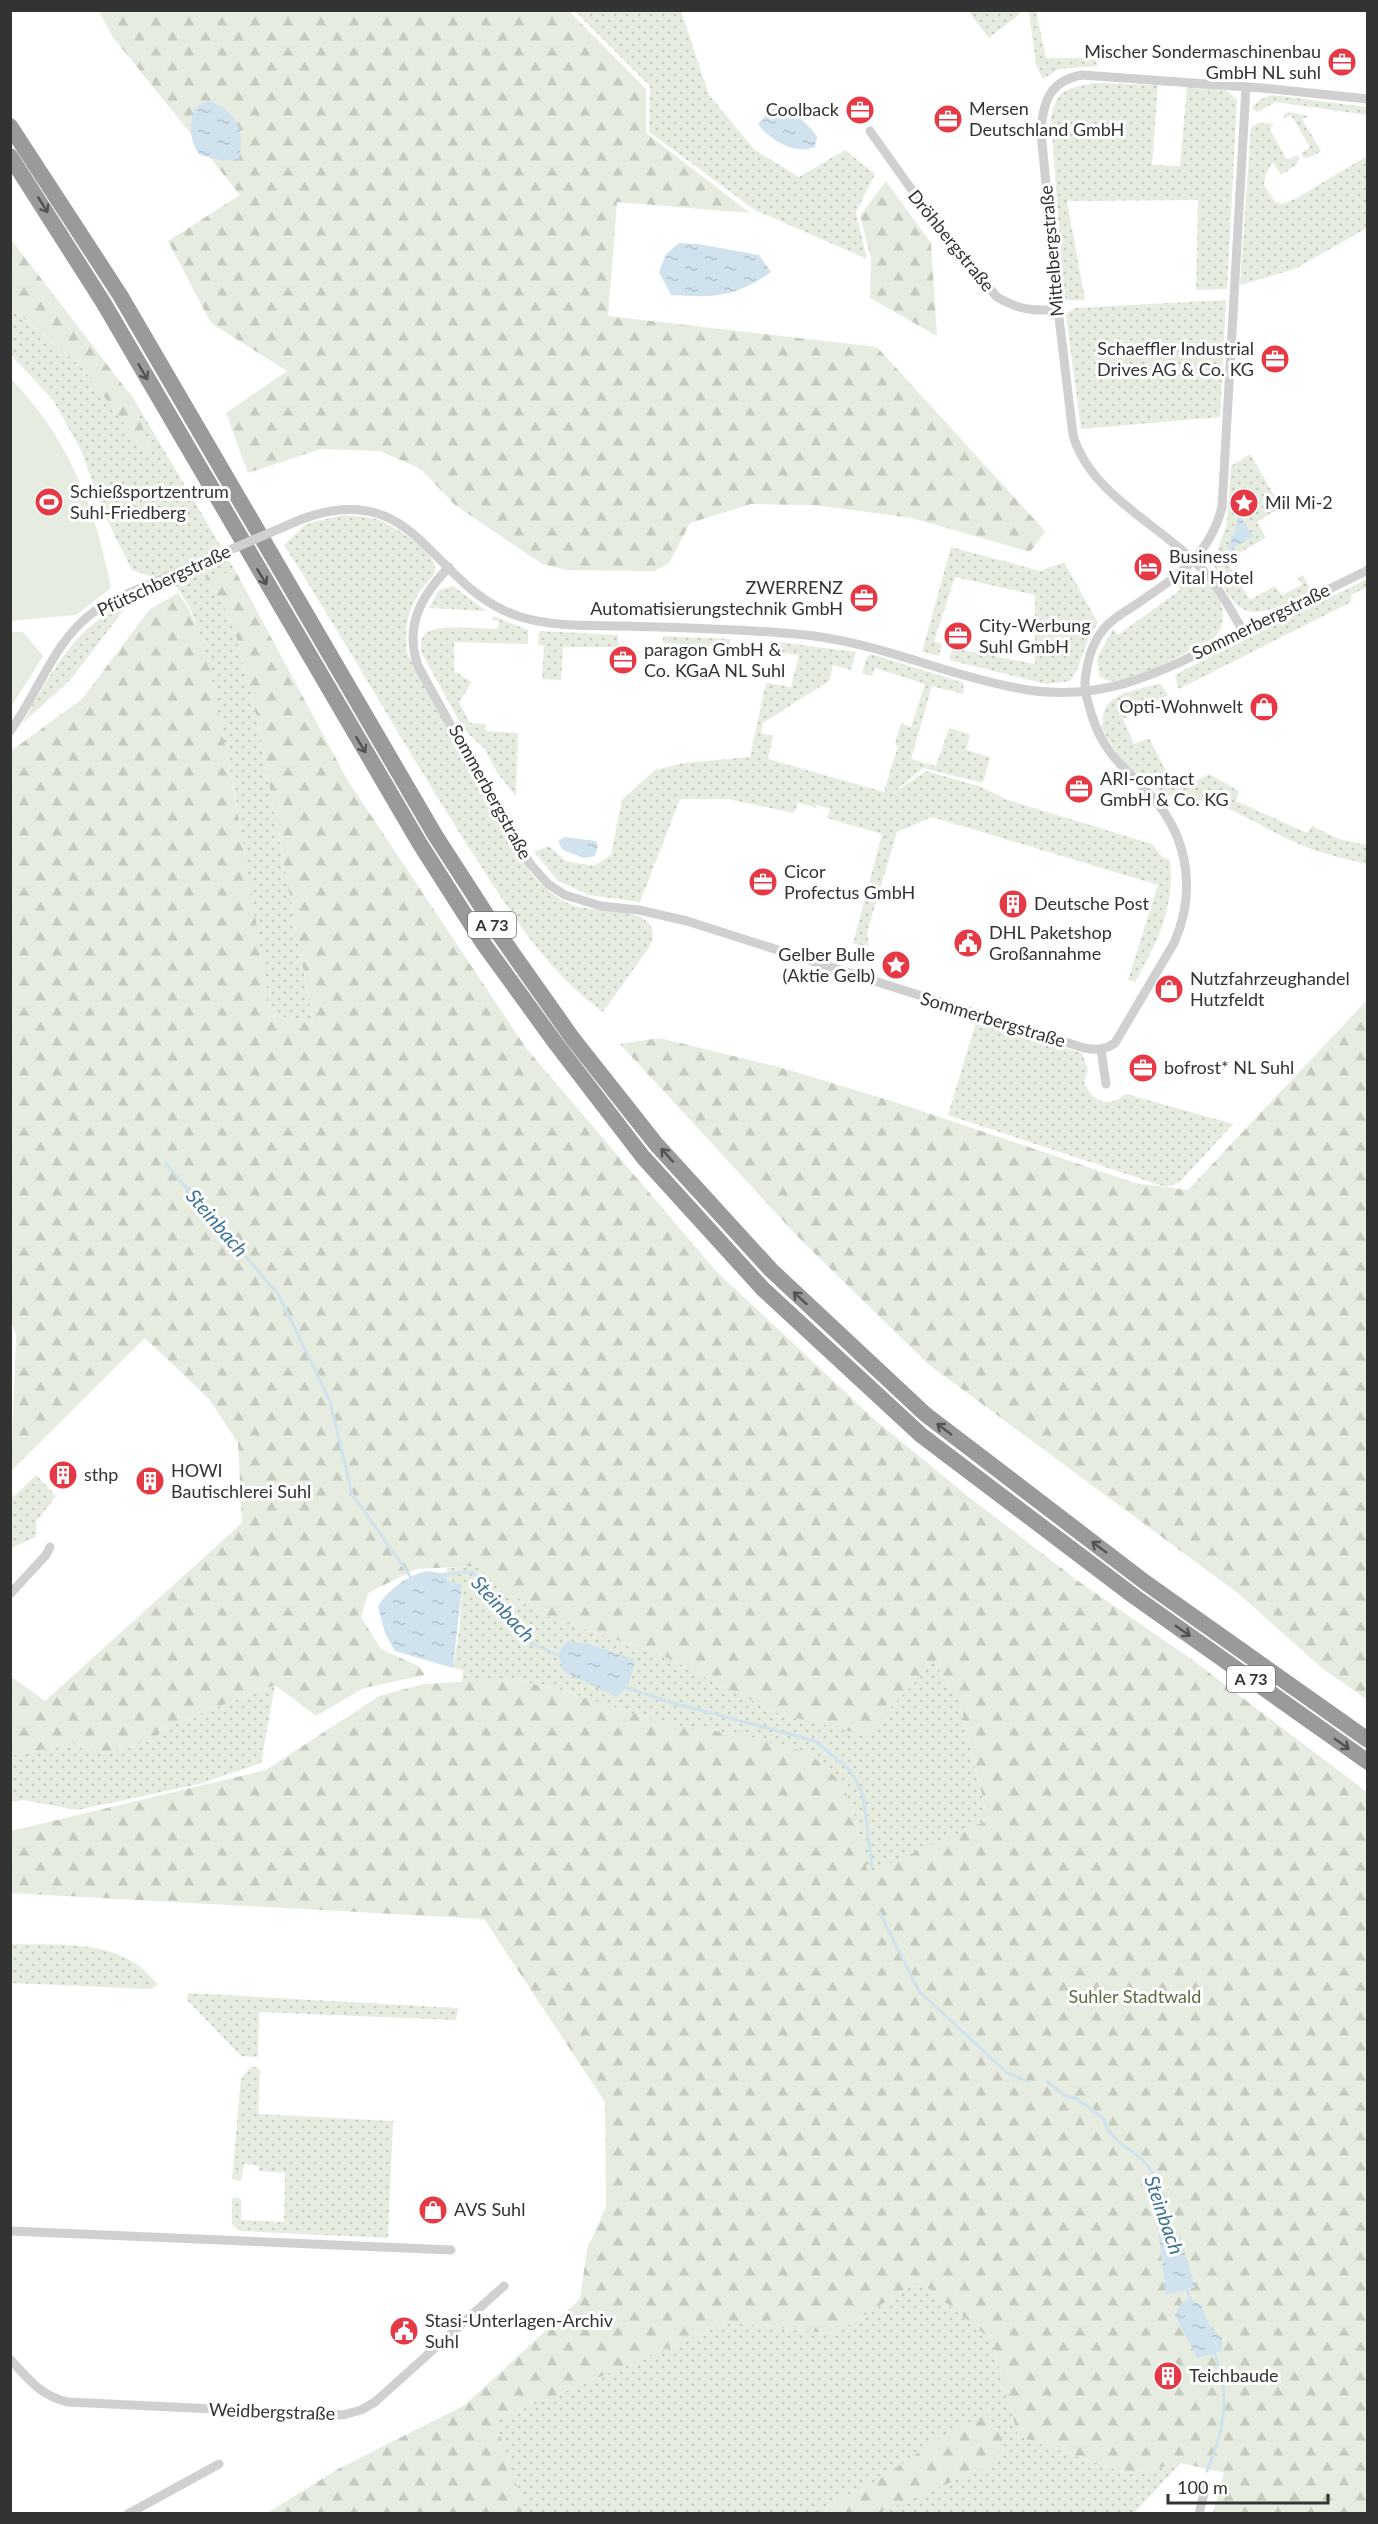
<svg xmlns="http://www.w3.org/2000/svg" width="1378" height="2524" font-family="Lato,sans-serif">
<defs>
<pattern id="grass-dots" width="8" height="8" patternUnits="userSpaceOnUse" patternTransform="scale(1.5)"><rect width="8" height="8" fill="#e6ecdf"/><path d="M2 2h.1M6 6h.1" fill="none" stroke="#c6cbc0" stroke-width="1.8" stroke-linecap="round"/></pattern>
<pattern id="forest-firs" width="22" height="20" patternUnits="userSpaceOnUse" patternTransform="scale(1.5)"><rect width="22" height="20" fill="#e6ecdf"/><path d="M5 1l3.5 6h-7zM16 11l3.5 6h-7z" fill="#c6cbc0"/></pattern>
<pattern id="water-ripples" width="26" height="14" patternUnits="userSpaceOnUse" patternTransform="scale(1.5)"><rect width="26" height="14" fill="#cfe2ee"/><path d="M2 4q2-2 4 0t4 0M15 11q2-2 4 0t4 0" fill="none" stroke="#b2c2cd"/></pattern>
</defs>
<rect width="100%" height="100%" fill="#fff"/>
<!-- grass -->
<g fill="url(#grass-dots)">
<polygon points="575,11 681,11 709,95 755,150 799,177 845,150 875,174 856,212 867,259 755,210 649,132 650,86"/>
<polygon points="968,11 1020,11 1020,14 989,38"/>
<polygon points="1029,11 1036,11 1046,58 1094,58 1098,66 1059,69 1043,79 1036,65"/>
<path d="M1095 83 1158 85 1152 165 1180 166 1187 86 1226 90 1237 100 1227 289 1196 290 1198 200 1067 201 1085 300H1064L1051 118C1056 89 1068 88 1095 83Z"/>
<polygon points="1272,95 1367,107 1367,115 1276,102 1257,112 1252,108 1259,100"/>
<polygon points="1288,112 1309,116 1302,119 1321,151 1309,158 1303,157 1301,153 1310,147 1291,115 1284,119 1283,116"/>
<polygon points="1259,123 1275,124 1269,128 1287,160 1297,155 1299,158 1296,165 1281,175 1273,162 1265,176 1264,185 1275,202 1283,204 1295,199 1367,156 1367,228 1295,269 1240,285 1251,127"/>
<polygon points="1226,300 1220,417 1081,429 1066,314 1075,308"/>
<polygon points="10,308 81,366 156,465 129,391 236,572 206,576 232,621 256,713 313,1022 271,1015 235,794 212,683 192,612 175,584 132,570 102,510 82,452 53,400 11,355"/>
<path d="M1250 454 1281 507 1257 522 1266 538 1226 560 1250 600 1275 586 1282 595 1302 585 1298 578 1303 575 1310 588 1308 593C1255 619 1237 626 1213 562L1227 524 1231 466Z"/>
<path d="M343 515C354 516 365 516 376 519 391 524 435 550 435 568 435 578 425 583 420 591 407 613 404 628 407 653L530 872C542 886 557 900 575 906 599 914 667 904 650 946L603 1012C540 966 506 904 464 840 402 742 346 642 284 545L306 524Z"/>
<path d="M951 547 1040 571 1064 562 1098 623C1083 642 1082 667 1070 681L1047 684 949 660 953 648 1035 664V595L955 577 934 641 942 644 939 656 922 652Z"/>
<path d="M1189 577C1214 575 1237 618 1213 639 1190 650 1137 681 1112 681 1108 681 1103 678 1099 676L1097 658 1113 629 1118 635 1180 590 1177 583Z"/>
<polygon points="1367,579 1367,587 1351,595 1351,602 1179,689 1175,676 1180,672"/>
<polygon points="453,586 486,611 429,608 439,590"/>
<path d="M130 602 71 679 22 724C49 677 76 622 130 602Z"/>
<path d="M493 616 528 630V644L454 642V671L472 682 459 702 470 723 486 724V731L518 733 516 796 498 774 484 748 464 730 421 651C421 644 420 638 426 633 437 624 483 629 498 629L499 621 492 620Z"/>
<polygon points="539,631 618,635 619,647 563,647 561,680 542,679 544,646 538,645"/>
<polygon points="663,636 730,639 730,647 663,643"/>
<path d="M778 642 856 652 851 670 833 665 829 681 763 723 761 733 773 736 768 759 884 792 898 746 895 744 901 723 911 727 925 684 875 668 872 676 862 673 867 657 871 654 964 683 963 694 932 686 911 759 936 766 949 728 970 734 966 750 990 757 983 783 923 768 892 794 926 771 979 786 1008 800 1152 844 1163 858 1170 860C1175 907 1158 942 1135 982L1128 980 1158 885 932 817 897 832 867 932 869 946 853 944 882 834 827 818 830 809 817 805 816 808 798 802 794 813 728 799H680L640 902 589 895 558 881 534 852 549 846 566 861 594 866 611 855 622 800 655 770 684 763 750 757 766 683 791 687 799 655 776 652Z"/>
<path d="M1157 684H1161L1168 695 1123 719 1134 744 1149 738 1168 775 1191 784 1209 774 1239 791 1236 801 1307 833 1312 826 1339 839 1367 845V864C1345 859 1323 854 1301 845 1273 834 1247 815 1219 805 1197 797 1174 801 1153 788 1129 771 1113 751 1101 726L1103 723C1100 694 1135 691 1157 684Z"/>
<path d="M976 1022 1082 1053 1088 1070 1084 1082C1093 1102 1107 1109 1126 1094L1233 1124 1180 1182 1166 1187 948 1115Z"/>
<polygon points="36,1475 56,1496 36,1522 36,1537 11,1548 11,1496 16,1495"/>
<polygon points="479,1566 537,1613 661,1655 777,1713 934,1662 960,1703 988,1821 868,1874 856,1818 744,1735 667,1724 561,1690 511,1679 462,1683 463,1670 453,1668 460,1626 461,1584 448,1582 447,1568"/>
<polygon points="275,1685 261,1763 199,1784 77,1810 23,1800 11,1802 10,1756 74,1743 103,1753 154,1740 165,1727"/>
<path d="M11 1944C51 1945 103 1940 138 1965 145 1970 151 1978 158 1984L151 1989 11 1983Z"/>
<polygon points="188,1993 458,2008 456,2020 259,2012 258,2057 241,2056 187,2000"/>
<polygon points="251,2067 257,2067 260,2070 258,2114 393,2121 388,2238 240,2231 232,2224 232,2199 237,2197 241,2200 241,2220 284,2222 285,2173 259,2171 259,2166 244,2164 241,2181 232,2179 241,2078"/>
<polygon points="919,2281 992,2340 1018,2436 1129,2474 1181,2463 1134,2513 879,2513 888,2508 943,2436 873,2483 812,2513 526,2513 494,2421 730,2322 834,2334"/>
</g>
<!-- forest -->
<g fill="url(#forest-firs)" fill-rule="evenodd">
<polygon points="99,11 569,11 646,89 646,133 750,213 617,202 608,316 877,347 1045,531 1030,552 912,518 815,505 751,504 690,523 669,563 654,571 566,570 542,564 455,505 421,469 380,451 321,449 248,473 226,413 287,371 211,323 168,241 240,195 112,36"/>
<polygon points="886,181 931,243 937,336 870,298 871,258 860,216"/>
<polygon points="10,238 132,397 157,467 81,366 11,308"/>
<path d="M236 572 348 781 526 1048 716 1271 875 1420 965 1494 1078 1581 1191 1659 1367 1792V2513H1213L1224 2473 1181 2463 1129 2474 1018 2436 992 2340 919 2281 834 2334 730 2322 495 2421 526 2513H267L338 2469 465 2405 580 2299 587 2249 606 2207 605 2102 484 1919 11 1893V1831L266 1770 379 1696 424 1684 511 1679 561 1690 667 1724 744 1735 809 1753 842 1783 856 1818 868 1873 988 1820 960 1703 934 1662 865 1735 777 1713 661 1655 537 1613 479 1566 416 1569 368 1593 361 1617 381 1649 418 1666 425 1675 364 1688 316 1716 275 1685 165 1727 154 1740 103 1753 74 1743 11 1756V1680L13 1678 45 1701 242 1523 238 1443 209 1399 145 1338 11 1471 16 1335 11 1321V751L82 699 150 609 178 593C207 632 213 688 223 735 242 828 256 922 271 1015L313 1022 256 713 232 621 205 575ZM1158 2229 1195 2287 1166 2294Z"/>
<polygon points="1367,1000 1367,1700 1322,1668 1239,1594 928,1364 799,1238 620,1044 659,1038 779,1067 898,1103 1135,1183 1188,1190"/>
<polygon points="987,2414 1006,2440 992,2465 879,2513 812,2513 873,2483 943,2436"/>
</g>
<!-- pitch -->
<g fill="#e6ecdf">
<path d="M10 378C69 438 95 508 111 588L76 615 11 621Z"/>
<polygon points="11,632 23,632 43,656 11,707"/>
</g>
<!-- water -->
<g fill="url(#water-ripples)">
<path d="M208 101C236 109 246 132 239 159L224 161 200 155C189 140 189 126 195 108Z"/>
<path d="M781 108C797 115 807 122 817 137L815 147C794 155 771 141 758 124L771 109Z"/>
<path d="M679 243 698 244 759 255 771 272C736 297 713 298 671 295L659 272 666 254Z"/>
<polygon points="1239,514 1253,536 1230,550 1227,547 1235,532"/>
<polygon points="565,837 596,841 598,846 595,856 584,858 563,850 558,841"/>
<path d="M427 1571 447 1574 448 1582 462 1584 453 1668 395 1651 385 1633 378 1606C388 1590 408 1575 427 1571Z"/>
<path d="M568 1641 589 1644 633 1659C636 1673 626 1687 617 1697L563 1671C560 1659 556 1649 568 1641Z"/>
<polygon points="1170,2224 1181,2240 1195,2287 1166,2295 1158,2229"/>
<polygon points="1190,2300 1201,2305 1210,2327 1222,2338 1222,2351 1197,2358 1175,2315 1182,2302"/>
</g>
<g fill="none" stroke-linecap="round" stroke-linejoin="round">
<!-- stream -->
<g stroke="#cfe2ee" stroke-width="3">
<polyline points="166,1164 278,1294 330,1401 352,1494 412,1579"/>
<polyline points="445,1574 473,1572 528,1642 560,1656"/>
<polyline points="623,1686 666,1701 815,1741 850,1770 863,1795 872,1866"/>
<polyline points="880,1913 919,1991 1006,2072 1028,2082"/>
<path d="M1047 2082 1066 2096 1076 2098 1104 2119C1109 2144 1137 2149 1150 2169 1162 2186 1163 2208 1168 2227"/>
<polyline points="1186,2285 1191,2302"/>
<path d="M1207 2471C1225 2427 1231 2397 1214 2352"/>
</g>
<!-- minor -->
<g stroke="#d0d0d0" stroke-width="9">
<path d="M870 131 946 238 997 297C1017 309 1034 312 1058 309"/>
<path d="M302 519C420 476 431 590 521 617 554 627 590 625 624 626 681 628 738 629 795 634 874 640 941 674 1017 688 1102 705 1160 672 1234 636 1279 614 1323 592 1368 570"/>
<path d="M449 567C421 596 404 626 418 666L504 822 531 865 548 884 565 895 601 906 639 910 687 921 1084 1048C1096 1050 1105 1050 1115 1043L1174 943C1196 894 1189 840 1154 799 1127 768 1106 759 1092 716 1089 705 1084 693 1085 681 1087 665 1090 648 1100 634 1108 621 1122 614 1135 605 1174 579 1210 556 1222 507L1246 87"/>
<path d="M1243 631C1228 605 1215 580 1193 560 1152 521 1089 491 1073 435L1058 309 1041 132C1043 102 1049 81 1082 75L1262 88 1368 99"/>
<path d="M10 731C38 694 53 643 91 614 109 600 132 592 153 583"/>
<polyline points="1101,1049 1106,1084"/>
<polyline points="10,1594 46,1555 50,1547"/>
<polyline points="10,2231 451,2250"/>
<path d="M10 2359C28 2379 41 2396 68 2402L343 2415 361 2410 375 2402 504 2286"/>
<polyline points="128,2514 219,2464"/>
<polyline points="1199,2514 1206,2485"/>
</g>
<!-- motorway -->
<g stroke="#9a9a9a" stroke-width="16">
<polyline points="10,126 120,295 435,835 499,934 573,1039 656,1144 771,1270 925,1414 1146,1583 1368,1740"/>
<polyline points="10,156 103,302 420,844 483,943 557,1045 643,1157 763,1289 921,1435 1135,1597 1368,1762"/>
</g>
<!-- minor-bridge -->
<polyline stroke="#d0d0d0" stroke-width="9" points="153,583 302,519"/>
</g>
<!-- one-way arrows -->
<defs><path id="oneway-shaft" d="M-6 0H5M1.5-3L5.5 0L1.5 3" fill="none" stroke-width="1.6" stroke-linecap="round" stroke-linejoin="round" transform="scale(1.5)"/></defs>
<g stroke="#525252">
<use href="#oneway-shaft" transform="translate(43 205) rotate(58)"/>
<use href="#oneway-shaft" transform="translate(143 372) rotate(60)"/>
<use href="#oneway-shaft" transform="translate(262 577) rotate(59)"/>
<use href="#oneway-shaft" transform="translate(361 745) rotate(59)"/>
<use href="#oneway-shaft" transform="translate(667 1155) rotate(-132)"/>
<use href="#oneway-shaft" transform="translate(800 1298) rotate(-137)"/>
<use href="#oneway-shaft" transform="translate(944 1429) rotate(-143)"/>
<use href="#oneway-shaft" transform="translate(1099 1547) rotate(-143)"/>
<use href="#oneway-shaft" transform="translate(1183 1631) rotate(35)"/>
<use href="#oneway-shaft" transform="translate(1342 1744) rotate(35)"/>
</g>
<!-- icons -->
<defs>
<g id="office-disc" transform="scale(1.5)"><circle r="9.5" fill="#e63946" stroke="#fff"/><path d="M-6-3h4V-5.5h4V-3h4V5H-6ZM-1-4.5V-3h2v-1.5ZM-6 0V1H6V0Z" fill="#fff"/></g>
<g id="stadium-disc" transform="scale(1.5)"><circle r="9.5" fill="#e63946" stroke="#fff"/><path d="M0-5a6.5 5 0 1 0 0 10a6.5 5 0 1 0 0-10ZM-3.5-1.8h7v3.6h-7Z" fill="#fff"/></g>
<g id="sight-disc" transform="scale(1.5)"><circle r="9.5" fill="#e63946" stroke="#fff"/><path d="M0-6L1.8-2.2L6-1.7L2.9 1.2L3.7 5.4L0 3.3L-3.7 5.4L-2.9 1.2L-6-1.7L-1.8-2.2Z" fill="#fff"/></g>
<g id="hotel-disc" transform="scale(1.5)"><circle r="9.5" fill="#e63946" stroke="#fff"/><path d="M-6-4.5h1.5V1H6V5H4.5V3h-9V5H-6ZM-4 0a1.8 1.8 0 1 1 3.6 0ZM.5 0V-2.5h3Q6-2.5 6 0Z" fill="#fff"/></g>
<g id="shop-disc" transform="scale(1.5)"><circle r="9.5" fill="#e63946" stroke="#fff"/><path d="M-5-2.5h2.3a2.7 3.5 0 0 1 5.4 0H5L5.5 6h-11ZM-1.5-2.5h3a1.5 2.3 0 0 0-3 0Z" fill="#fff"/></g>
<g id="building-disc" transform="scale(1.5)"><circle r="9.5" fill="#e63946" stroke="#fff"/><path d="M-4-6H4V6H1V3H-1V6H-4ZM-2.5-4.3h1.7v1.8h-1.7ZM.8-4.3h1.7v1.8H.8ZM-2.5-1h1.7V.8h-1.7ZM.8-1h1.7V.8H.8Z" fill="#fff"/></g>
<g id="civic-disc" transform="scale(1.5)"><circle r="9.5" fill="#e63946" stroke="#fff"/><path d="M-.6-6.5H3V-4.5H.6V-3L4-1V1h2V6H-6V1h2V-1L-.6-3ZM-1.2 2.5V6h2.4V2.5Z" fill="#fff"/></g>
</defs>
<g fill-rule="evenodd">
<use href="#office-disc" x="1342" y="62"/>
<use href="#office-disc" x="860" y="110"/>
<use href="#office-disc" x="948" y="119"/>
<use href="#office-disc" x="1275" y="359"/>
<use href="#stadium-disc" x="49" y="502"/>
<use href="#sight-disc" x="1244" y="503"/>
<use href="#hotel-disc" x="1148" y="567"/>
<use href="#office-disc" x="864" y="598"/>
<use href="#office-disc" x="958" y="636"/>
<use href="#office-disc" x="623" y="660"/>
<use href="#shop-disc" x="1264" y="707"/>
<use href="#office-disc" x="1079" y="789"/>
<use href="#office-disc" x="763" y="882"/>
<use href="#building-disc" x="1013" y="904"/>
<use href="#civic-disc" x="968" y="943"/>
<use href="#sight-disc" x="896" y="965"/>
<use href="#shop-disc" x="1169" y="989"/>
<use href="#office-disc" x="1143" y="1068"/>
<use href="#building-disc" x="63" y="1475"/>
<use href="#building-disc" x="150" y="1481"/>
<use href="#shop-disc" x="433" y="2210"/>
<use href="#civic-disc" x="404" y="2331"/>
<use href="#building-disc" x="1168" y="2376"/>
</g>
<g text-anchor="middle" stroke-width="6" stroke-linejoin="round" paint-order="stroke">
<!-- shield labels -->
<g fill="#fff" stroke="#707070" stroke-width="1.5">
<rect x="468" y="912" width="48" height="26" rx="4.5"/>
<rect x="1227" y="1666" width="48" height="26" rx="4.5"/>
</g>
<g font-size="16" font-weight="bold" fill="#333">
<text x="492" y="931">A 73</text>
<text x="1251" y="1685">A 73</text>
</g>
<!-- poi labels -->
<g font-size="18" fill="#333" stroke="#fff" text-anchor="start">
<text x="1321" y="58" text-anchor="end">Mischer Sondermaschinenbau<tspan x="1321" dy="21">GmbH NL suhl</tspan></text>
<text x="969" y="115">Mersen<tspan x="969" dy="21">Deutschland GmbH</tspan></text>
<text x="839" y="116" text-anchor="end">Coolback</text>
<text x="1254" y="355" text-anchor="end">Schaeffler Industrial<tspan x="1254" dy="21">Drives AG &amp; Co. KG</tspan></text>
<text x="70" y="498">Schießsportzentrum<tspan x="70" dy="21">Suhl-Friedberg</tspan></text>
<text x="1265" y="509">Mil Mi-2</text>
<text x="1169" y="563">Business<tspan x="1169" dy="21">Vital Hotel</tspan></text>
<text x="843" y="594" text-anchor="end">ZWERRENZ<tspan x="843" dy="21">Automatisierungstechnik GmbH</tspan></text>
<text x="979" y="632">City-Werbung<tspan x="979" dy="21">Suhl GmbH</tspan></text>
<text x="644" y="656">paragon GmbH &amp;<tspan x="644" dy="21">Co. KGaA NL Suhl</tspan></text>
<text x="1243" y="713" text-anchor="end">Opti-Wohnwelt</text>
<text x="1100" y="785">ARI-contact<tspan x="1100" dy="21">GmbH &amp; Co. KG</tspan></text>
<text x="784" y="878">Cicor<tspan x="784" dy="21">Profectus GmbH</tspan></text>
<text x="1034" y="910">Deutsche Post</text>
<text x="989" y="939">DHL Paketshop<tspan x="989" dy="21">Großannahme</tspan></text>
<text x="875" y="961" text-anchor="end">Gelber Bulle<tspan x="875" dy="21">(Aktie Gelb)</tspan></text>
<text x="1190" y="985">Nutzfahrzeughandel<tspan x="1190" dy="21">Hutzfeldt</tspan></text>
<text x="1164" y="1074">bofrost* NL Suhl</text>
<text x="171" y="1477">HOWI<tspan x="171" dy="21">Bautischlerei Suhl</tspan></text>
<text x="84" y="1481">sthp</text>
<text x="454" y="2216">AVS Suhl</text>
<text x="425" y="2327">Stasi-Unterlagen-Archiv<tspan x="425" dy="21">Suhl</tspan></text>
<text x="1189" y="2382">Teichbaude</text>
</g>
<!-- street labels -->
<g font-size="18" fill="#333" stroke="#fff">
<text transform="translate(951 241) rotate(51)" y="6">Dröhbergstraße</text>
<text transform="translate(1052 251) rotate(-95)" y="6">Mittelbergstraße</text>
<text transform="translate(164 581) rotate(-25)" y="6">Pfütschbergstraße</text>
<text transform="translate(1261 622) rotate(-26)" y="6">Sommerbergstraße</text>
<text transform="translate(490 792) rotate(61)" y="6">Sommerbergstraße</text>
<text transform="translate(993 1020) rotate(17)" y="6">Sommerbergstraße</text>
<text transform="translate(272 2412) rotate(2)" y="6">Weidbergstraße</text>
</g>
<!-- park labels -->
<g font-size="18" fill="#56703f" stroke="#fff">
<text x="1135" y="2003">Suhler Stadtwald</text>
</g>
<!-- water labels -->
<g font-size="20" font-style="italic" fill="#3f7597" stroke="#fff">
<text transform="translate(217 1223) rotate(49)" y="7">Steinbach</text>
<text transform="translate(503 1609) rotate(47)" y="7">Steinbach</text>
<text transform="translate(1164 2215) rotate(71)" y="7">Steinbach</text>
</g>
</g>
<!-- border -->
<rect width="1378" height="2524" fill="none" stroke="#333333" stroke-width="24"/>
<!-- scale -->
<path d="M1168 2494v9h160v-9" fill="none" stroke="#333333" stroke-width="3"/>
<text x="1177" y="2494" font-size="18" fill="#333333" stroke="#ffffff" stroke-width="4.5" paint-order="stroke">100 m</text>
</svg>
